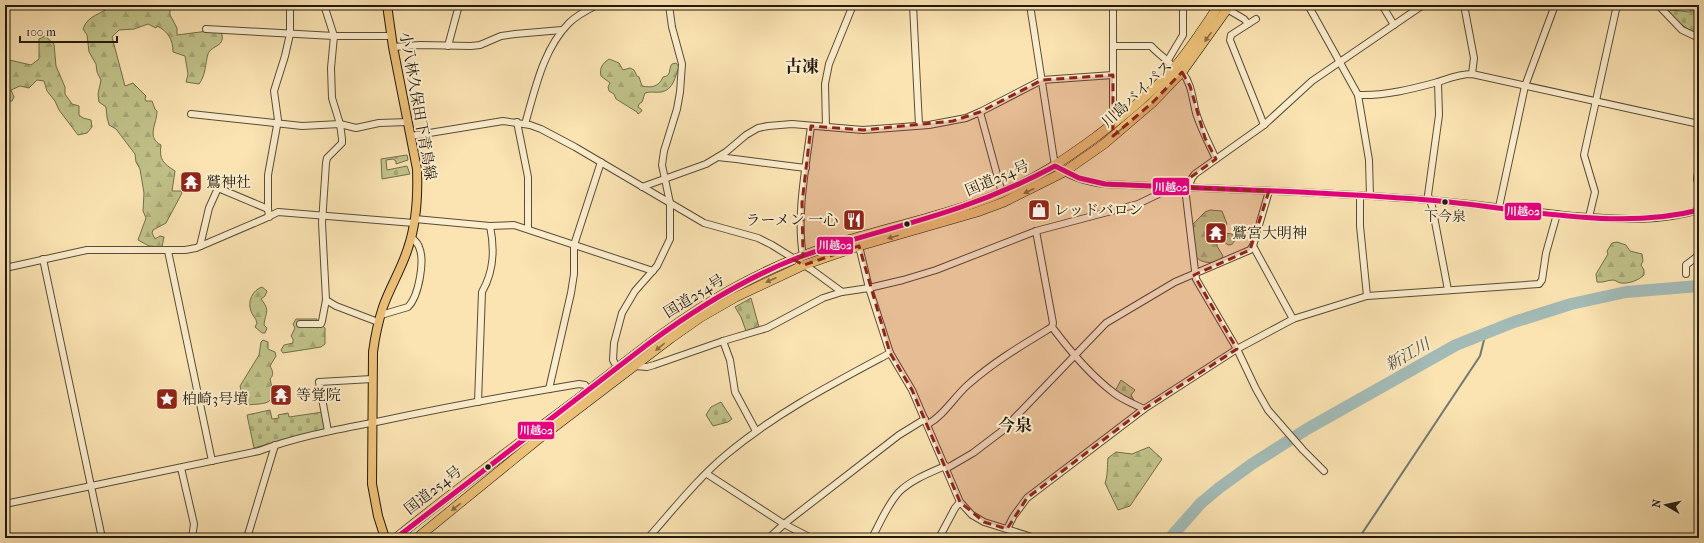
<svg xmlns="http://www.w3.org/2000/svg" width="1704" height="543" font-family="'IM FELL French Canon','Noto Serif JP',serif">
<defs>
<pattern id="forest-firs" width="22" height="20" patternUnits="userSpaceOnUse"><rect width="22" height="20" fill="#c1c38a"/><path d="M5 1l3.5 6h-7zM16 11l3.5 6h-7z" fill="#a6a776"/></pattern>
<pattern id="cemetery-stones" width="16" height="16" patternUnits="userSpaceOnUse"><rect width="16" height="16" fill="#c1c38a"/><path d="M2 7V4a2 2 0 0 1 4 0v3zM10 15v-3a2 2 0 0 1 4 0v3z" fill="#a6a776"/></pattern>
</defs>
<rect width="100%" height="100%" fill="#fbe3b2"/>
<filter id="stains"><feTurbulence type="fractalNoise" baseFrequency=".005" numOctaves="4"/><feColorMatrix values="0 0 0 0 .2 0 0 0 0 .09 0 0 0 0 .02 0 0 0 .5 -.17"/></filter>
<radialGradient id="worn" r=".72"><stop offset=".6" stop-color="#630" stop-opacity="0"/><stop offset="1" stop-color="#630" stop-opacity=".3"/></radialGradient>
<!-- forest -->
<g fill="url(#forest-firs)" stroke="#726e4c">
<path d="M112 5H170V15L177 28V35L208 31 221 32C227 47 211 45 208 54 205 64 206 75 199 84L186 82 188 74 185 56 173 52C173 40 168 31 157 26L156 28 148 24 134 29 119 30 112 37 125 86 133 83 146 96 145 99 146 101H152L155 109 157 111C157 124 146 137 161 145 159 160 163 163 175 171L172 191H181L182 193 166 223 153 230 152 233 155 239 160 236 164 237 162 247 149 246 138 240 146 218 143 211 144 193 140 169 136 162 135 154 116 129 109 125 107 117 106 107 99 102 98 94 101 80 97 72 96 64 89 52 87 35 83 29C88 14 102 15 112 5Z"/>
<polygon points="45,36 54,44 56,66 65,87 65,94 72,104 79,106 79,115 83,118 91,120 92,127 87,133 78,135 59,110 55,101 47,91 44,81 37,80 29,88 20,86 11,90 14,97 12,101 5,101 5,59 31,65 39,59 39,39"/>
<path d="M609 59 619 63 623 70 630 68 634 70 637 76 639 77 642 86C651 88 659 87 663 77 672 76 668 69 672 64L676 63 679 67C675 76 674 90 661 92 656 93 651 91 645 93L642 102 639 104 638 107 641 109 642 111 638 114 637 112 616 99 614 94 609 91 608 87 610 83 601 76C599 68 603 63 609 59Z"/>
<path d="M1210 210 1222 211 1227 224 1225 227 1224 233 1232 234 1235 238C1234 243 1233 245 1228 245L1222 240 1217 243V246L1223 256C1218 265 1202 264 1196 257L1191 226 1205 212Z"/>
<path d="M1617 242 1626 245 1630 251 1642 254 1643 261 1641 265 1644 270V275C1639 280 1629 284 1621 283 1618 283 1616 280 1613 280 1607 280 1604 283 1597 282L1596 274 1608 254 1607 251 1612 243Z"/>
<path d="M262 287 267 291 265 296 261 299C271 311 265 313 264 325L267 328 265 333H262L255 327 257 323C256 318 252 315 251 311 247 301 253 290 262 287Z"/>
<polygon points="296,319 317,319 317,328 323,326 325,328 325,344 321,347 283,353 281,350 284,345 293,343 293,339 291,336 295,328 293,324"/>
<path d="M263 340 268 342V349L275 352 276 356 270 366C273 371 274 375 270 379 277 406 268 403 246 405L244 402 240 386 259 355 261 342Z"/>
<path d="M1149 447 1162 459 1130 506 1118 510 1105 483C1108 475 1107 467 1108 458L1116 452 1132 454Z"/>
</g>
<!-- cemetery -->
<g fill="url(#cemetery-stones)" stroke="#726e4c">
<path d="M1691 8 1698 10 1699 34C1686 29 1678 23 1669 12L1671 10 1690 12Z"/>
<polygon points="407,155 408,160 396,164 396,161 393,159 386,160 387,170 407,166 410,174 382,179 381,159"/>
<polygon points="751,298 759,327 746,331 741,317 735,307"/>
<polygon points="1121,380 1135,390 1131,395 1135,402 1115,391"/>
<polygon points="721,402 732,419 728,422 713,426 706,415 711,407"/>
<polygon points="270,410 272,419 279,418 278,415 288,413 289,417 323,412 325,430 285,439 254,448 247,415"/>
</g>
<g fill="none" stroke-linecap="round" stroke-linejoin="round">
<!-- stream -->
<polyline stroke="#6f7a73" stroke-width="2" points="1359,538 1480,356 1486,332"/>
<!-- river -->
<polyline stroke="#a3bbb7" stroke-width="12" points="1170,538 1201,503 1219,488 1252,464 1307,429 1456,345 1514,322 1571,304 1626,292 1699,286"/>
<!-- minor casing -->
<g stroke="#584c36" stroke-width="8">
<g id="minor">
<polyline points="913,5 919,125"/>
<path d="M1030 5 1055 166C1070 177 1087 182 1105 184 1213 189 1321 191 1429 200 1477 204 1525 211 1573 216 1616 219 1657 223 1699 210"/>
<polyline points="1308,5 1358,95 1369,160 1370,196"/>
<polyline points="1382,5 1394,25"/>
<polyline points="1464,5 1474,58 1472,74"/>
<polyline points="1658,5 1682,30 1699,38"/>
<polyline points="1227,9 1244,19 1248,24"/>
<polyline points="1256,19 1231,35 1230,40 1264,125"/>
<polyline points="206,29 334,36 391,36"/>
<polyline points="448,46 459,5"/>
<path d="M1114 46H1151C1158 54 1167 59 1174 68"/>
<polyline points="393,47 420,45 471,46 480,45 501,36 515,34 562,30"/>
<polyline points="1168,60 1183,35 1183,5"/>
<path d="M1182 72C1192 84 1192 98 1196 113 1201 129 1209 144 1216 159"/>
<polyline points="1438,82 1439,115 1428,195 1432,206 1448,290"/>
<path d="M1358 95C1385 96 1412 89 1438 82 1450 78 1459 74 1472 74L1699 124"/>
<polyline points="980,112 1002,193"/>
<polyline points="191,114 302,126 340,124 356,128 379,123 408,122"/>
<polyline points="517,122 528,177 528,228"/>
<path d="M525 124C535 90 543 49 569 23 577 15 587 10 597 5"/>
<polyline points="1113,124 1113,5"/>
<polyline points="826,127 825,84 829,64 853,5"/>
<polyline points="411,136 503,121 530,125 541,129 575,147 704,223 758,238 772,245 812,270 842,292 869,288 903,280 936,270 1036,231 1138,204 1173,187"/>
<path d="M718 157C748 160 776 165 806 168"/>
<polyline points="1699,166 1697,179 1699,188"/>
<polyline points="642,187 706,164 726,152 746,135 758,128 768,126 792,124 863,130 929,125 966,118 980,112 1042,80 1113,75"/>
<polyline points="1185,188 1196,279 1237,349 1256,389 1268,410 1303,450 1324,471"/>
<polyline points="1188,188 1192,178 1195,174 1264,125 1312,81 1423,5"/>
<polyline points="1360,195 1360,226 1367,296"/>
<polyline points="1499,207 1525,86 1555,5"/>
<polyline points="269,217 268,209 268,175 278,120 274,91 285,56 290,34 290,5"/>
<polyline points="1589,217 1595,192 1584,155 1617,5"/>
<polyline points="415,219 490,226 514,225 653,271"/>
<path d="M1036 231 1053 323 1052 327C1070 351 1090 375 1114 393 1123 400 1134 404 1144 409"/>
<polyline points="200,246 209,208 218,188 268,209"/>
<polyline points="859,246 869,288 890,353 912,390 960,502 972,515 984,522 1035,538"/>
<polyline points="1253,246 1293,319"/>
<polyline points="168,251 212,461"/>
<path d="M803 256C796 215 806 167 811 126"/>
<polyline points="43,259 102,538"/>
<polyline points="5,268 87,250 185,250 196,248 266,218 278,212 414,223"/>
<polyline points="1686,274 1686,265 1699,255"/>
<polyline points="326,300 336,306 378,322"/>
<path d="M381 315 408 307C419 296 425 260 419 247 418 243 414 240 411 237"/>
<polyline points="300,324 321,324 322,321 326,300 322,223 326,163 327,158 342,143 342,139 340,124 332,98 331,68 334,36 324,5"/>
<polyline points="723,341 730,360 735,392 756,431"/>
<polyline points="635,366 647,367 654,365 723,341 767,328 823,298 842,292"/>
<polyline points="618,369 613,360 614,343 622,313 635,291 657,266 670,239 670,203 662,165 664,151 677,109 680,92 682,64 672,27 669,5"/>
<polyline points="549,389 571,293 574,274 574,245 601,162"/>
<path d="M478 402 482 292C494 271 495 250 490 226"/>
<path d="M928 424C945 415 955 395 970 383 995 361 1024 344 1052 327"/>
<polyline points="328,431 319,382 372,379"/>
<polyline points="181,468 194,524 192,538"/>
<polyline points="707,474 784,524 811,538"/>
<path d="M5 504 259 451C299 436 340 429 381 421 447 407 513 395 579 384L585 385 589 390"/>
<polyline points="1007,529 1013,517 1027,498 1144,409 1237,349 1293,319 1367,296 1539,284 1542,280 1546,253 1557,214"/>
<polyline points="247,538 275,445"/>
<path d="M648 538C673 510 698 478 727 454 776 413 834 383 890 353"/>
<polyline points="769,538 784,524 899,435 925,419"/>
<path d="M872 538C880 523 887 505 899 492 911 480 929 473 945 466L949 467 973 453 1002 431 1106 323 1175 282 1250 250 1253 246 1269 191"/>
<polyline points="939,538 955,508 960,502"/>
</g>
</g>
<!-- major casing -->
<g stroke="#22190d" stroke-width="10">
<path id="major" d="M385 538 378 516 372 484 373 352C375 337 378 322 383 307 390 287 402 268 408 248 417 222 418 195 417 169L393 47 387 5"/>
</g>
<!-- highway casing -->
<g stroke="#22190d" stroke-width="10">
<g id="highway">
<path d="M396 538C456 489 518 444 579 398 628 360 676 320 730 290 766 270 805 253 845 241 898 225 952 214 1003 192 1038 178 1067 158 1097 136 1124 115 1149 95 1172 70 1190 50 1204 27 1219 5"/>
<polyline points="417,538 536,441 671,338 701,317 736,297 804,265 859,246 977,212 1004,202 1064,172 1104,144 1152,103 1182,72 1230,5"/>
</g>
</g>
<!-- minor -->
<use href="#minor" stroke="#fcedcd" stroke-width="6"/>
<!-- major -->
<use href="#major" stroke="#eec279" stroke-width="8"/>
<!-- highway -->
<use href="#highway" stroke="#eec279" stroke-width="9"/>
<!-- bus-1 casing -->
<g stroke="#fcedcd" stroke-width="8">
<path id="bus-1" d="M396 538 648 344C694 310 743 279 797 258 850 238 907 226 961 207 993 196 1025 182 1055 166L1079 178 1105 184C1213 189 1321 191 1428 200 1515 207 1614 232 1699 210"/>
</g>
<!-- bus-1 -->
<use href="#bus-1" stroke="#e5007d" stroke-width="5"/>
</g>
<!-- one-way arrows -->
<defs><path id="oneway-solid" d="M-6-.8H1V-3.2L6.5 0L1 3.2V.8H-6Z"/></defs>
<g fill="#886e43">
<use href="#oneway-solid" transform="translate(1208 37) rotate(126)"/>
<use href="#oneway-solid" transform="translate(1119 131) rotate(140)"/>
<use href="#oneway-solid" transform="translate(1029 191) rotate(154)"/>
<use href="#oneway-solid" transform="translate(893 237) rotate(164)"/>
<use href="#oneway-solid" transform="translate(771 280) rotate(156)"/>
<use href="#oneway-solid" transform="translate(660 347) rotate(141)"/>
<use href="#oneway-solid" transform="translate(456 507) rotate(142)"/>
</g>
<!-- marked area -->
<path fill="#8f2418" fill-opacity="0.2" stroke="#8f2418" stroke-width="3" stroke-dasharray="8 5" stroke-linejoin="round" d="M1182 72 1190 86 1205 138 1216 159 1177 187 1269 191 1250 250 1194 275 1237 349 1144 409 1027 498 1007 529 984 522 960 502 912 390 890 353 859 246 804 265 794 260 803 256 802 203 811 126 863 130 953 121 980 112 1042 80 1113 75V136L1152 103Z"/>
<!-- icons -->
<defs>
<g id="temple-square" transform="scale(1.15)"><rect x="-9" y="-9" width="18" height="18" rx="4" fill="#8f2418" stroke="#fcedcd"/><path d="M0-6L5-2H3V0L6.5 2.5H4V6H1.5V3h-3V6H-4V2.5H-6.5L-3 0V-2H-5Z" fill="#fff"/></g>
<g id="shop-square" transform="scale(1.15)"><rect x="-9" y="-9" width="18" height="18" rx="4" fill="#8f2418" stroke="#fcedcd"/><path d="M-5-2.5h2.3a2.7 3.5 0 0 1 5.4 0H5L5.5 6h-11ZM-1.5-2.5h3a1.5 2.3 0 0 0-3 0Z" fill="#fff"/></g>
<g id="restaurant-square" transform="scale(1.15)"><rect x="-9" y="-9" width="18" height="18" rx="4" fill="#8f2418" stroke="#fcedcd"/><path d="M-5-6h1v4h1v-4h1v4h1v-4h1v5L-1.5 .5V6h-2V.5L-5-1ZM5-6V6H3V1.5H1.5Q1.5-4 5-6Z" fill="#fff"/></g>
<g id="sight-square" transform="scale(1.15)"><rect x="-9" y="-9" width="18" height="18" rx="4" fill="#8f2418" stroke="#fcedcd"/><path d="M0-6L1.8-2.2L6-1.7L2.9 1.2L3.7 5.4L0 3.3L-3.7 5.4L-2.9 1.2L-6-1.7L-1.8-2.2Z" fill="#fff"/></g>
</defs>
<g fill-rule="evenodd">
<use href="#temple-square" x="191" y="182"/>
<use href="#shop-square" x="1039" y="210"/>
<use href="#restaurant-square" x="854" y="220"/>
<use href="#temple-square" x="1216" y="233"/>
<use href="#temple-square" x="281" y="395"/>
<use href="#sight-square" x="167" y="399"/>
</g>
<!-- markers -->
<g fill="#22190d" stroke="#fcedcd" stroke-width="1.5">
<circle cx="1445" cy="202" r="3.5"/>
<circle cx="907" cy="224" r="3.5"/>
<circle cx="488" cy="467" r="3.5"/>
</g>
<g text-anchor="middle" stroke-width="4" stroke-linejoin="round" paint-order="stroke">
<!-- bus labels -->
<g font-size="14" fill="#22190d" stroke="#fcedcd">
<text x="1445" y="221">下今泉</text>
</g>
<!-- street labels -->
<g font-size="15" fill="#22190d" stroke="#fcedcd">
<text transform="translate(1137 94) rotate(-43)" y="5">川島バイパス</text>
<text transform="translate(418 106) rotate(80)" y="5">小八林久保田下青鳥線</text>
<text transform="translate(997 178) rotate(-23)" y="5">国道254号</text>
<text transform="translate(694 296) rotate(-32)" y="5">国道254号</text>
<text transform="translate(433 490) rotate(-38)" y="5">国道254号</text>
</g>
<!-- poi labels -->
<g font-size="15" fill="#22190d" stroke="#fcedcd" text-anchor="start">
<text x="206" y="187">鷲神社</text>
<text x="1054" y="215">レッドバロン</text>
<text x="838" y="225" text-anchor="end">ラーメン 一心</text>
<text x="1232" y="238">鷲宮大明神</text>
<text x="296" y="400">等覚院</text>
<text x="182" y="404">柏崎3号墳</text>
</g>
<!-- water labels -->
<g font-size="16" font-style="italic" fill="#4f5248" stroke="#fcedcd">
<text transform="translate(1407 354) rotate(-29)" y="6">新江川</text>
</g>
<!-- quarter labels -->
<g font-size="17" font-weight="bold" fill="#22190d" stroke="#fcedcd">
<text x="802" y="72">古凍</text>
<text x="1015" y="431">今泉</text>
</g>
</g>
<g stroke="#fcedcd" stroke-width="1.5">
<rect x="1152" y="177" width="38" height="19" rx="4" fill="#e5007d"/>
<rect x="1504" y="202" width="38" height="19" rx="4" fill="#e5007d"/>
<rect x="816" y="236" width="38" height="19" rx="4" fill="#e5007d"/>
<rect x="517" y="421" width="38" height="19" rx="4" fill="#e5007d"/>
</g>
<g font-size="11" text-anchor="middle" font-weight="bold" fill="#fff">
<text x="1171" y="191">川越02</text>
<text x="1523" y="215">川越02</text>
<text x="835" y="249">川越02</text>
<text x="536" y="434">川越02</text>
</g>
<!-- margin -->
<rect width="1704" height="543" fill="none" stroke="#fbe3b2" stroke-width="20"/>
<rect x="6" y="6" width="1692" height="531" fill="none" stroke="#22190d" stroke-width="2"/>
<rect x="10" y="10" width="1684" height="523" fill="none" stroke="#22190d"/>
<!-- north arrow -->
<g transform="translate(1666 505) rotate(279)" stroke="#fcedcd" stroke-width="3" paint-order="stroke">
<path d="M0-3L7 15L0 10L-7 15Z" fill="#22190d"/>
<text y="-6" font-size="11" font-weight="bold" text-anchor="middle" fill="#22190d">N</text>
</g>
<!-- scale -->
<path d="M20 36v6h97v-6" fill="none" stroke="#22190d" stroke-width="2"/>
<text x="26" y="36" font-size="12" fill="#22190d" stroke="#fcedcd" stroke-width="3" paint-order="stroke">100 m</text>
<rect width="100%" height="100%" filter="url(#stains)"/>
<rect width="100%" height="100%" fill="url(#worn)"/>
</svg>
